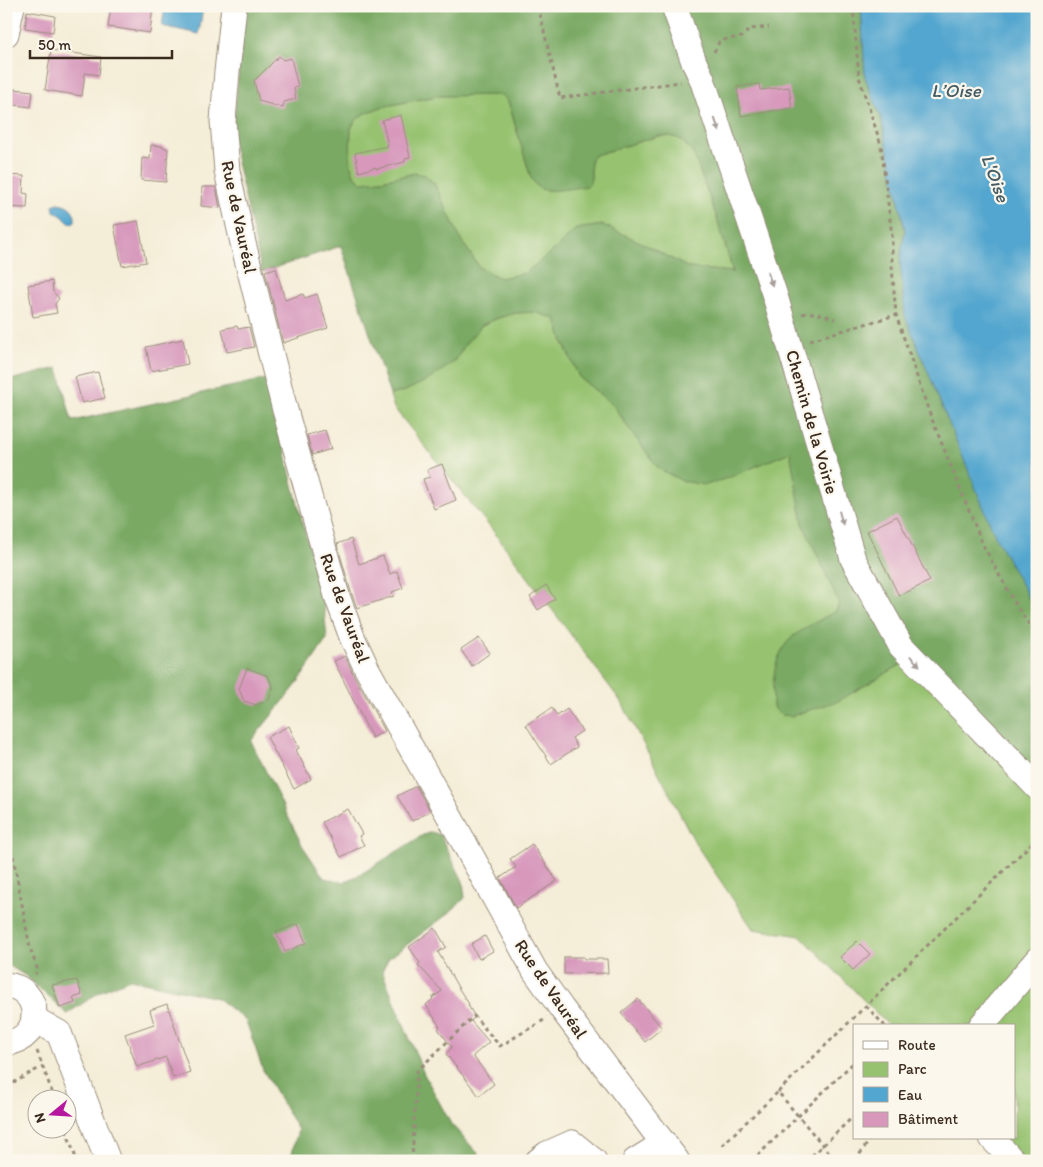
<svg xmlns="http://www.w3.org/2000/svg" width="1043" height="1167" font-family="Itim,sans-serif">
<rect width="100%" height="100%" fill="#fbf7ec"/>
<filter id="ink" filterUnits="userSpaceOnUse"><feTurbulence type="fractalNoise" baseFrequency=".02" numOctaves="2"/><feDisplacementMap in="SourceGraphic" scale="10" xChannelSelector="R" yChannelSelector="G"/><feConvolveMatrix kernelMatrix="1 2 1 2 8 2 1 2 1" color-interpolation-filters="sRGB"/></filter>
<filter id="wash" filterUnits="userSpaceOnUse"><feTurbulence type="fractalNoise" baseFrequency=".0096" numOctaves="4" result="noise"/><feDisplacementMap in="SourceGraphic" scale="20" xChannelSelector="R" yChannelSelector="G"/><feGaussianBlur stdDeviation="1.12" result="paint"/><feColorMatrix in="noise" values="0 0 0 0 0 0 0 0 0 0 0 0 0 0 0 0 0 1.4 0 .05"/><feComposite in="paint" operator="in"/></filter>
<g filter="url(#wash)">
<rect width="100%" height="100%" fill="#f4edd7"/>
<!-- green -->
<g fill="#97c371" stroke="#697648">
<path d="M501 95 508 101 531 178 547 190 588 185C594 178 589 167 591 158L595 155 658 136H669L678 138 685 144 694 154 717 218 733 272 689 268 640 242 602 225 576 229 554 250 525 274 500 278 480 268 461 240 434 183 416 173 381 180 362 182 354 175 351 167 350 153 351 128 356 120 364 114 381 107 437 96Z"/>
<polygon points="535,312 556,319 563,342 579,377 613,405 633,434 660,469 706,485 730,477 790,452 839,603 836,611 793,636 918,655 1037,778 1037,1161 1022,1161 1000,1138 1014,1138 1014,1026 889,1026 801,936 753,929 697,846 622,703 494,532 394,408 390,395 405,391 455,361 466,343 482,325 498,318 516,313"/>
</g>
<!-- forest -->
<g fill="#79a963" stroke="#5a6a40" fill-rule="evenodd">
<path d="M245 6H861L865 77 881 118 905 230 900 261 1037 616V778L918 655 838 701 791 716 781 715 773 707C772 683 773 651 795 635 807 626 822 619 836 611L839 603 803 524 790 452 730 477 706 485 682 481 659 469 633 434 613 405 579 377 563 342 556 319 535 312 516 313 498 318 482 325 466 343 455 361 430 379 405 391 390 395 341 246 262 272 232 140ZM501 95 508 101 531 178C534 181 535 186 539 188 548 194 577 187 588 186 594 179 589 167 591 158L595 155 658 136H669L678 138 685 144 694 155 717 218 733 272 689 268 640 242 603 225 576 229 554 250 525 273 500 278 480 268 461 240 434 183 425 175 416 173 381 180 362 182 354 175 351 167 350 153 351 128 356 120 364 114 381 107 437 96Z"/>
<polygon points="58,368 72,421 266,379 284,443 290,473 324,607 327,639 294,688 251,741 302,845 324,878 344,882 361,874 423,835 432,832 440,835 463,881 465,898 449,913 388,959 382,971 424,1074 451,1124 485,1161 290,1161 298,1130 263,1070 246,1021 217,998 130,979 101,991 67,1014 26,976 8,965 6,959 6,381"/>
</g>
<!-- water -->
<g fill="#53a6cf" stroke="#476876">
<polygon points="165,6 203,7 199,34 162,26"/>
<polygon points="861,6 1037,6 1037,616 1030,600 996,538 905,316 900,261 905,230 881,118 865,77"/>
<path d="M58 203C68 204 76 210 75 221L72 223H69L62 216 54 211 53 205Z"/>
</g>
<g id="blocks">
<!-- building -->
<g fill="#d798bc">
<polygon points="111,6 153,6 150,33 108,27"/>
<polygon points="27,11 55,16 53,32 25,28"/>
<polygon points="51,50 101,57 99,75 85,73 82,96 45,90"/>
<polygon points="279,56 283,60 291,58 298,87 294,88 296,99 284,102 283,108 259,101 254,81"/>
<polygon points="759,84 760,90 789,87 792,108 741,116 737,87"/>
<polygon points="6,88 33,91 31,107 6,104"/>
<polygon points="401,115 410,157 405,159 405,162 376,169 376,167 359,172 355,153 388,146 382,120"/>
<polygon points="151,145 161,146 168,149 166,182 141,180 142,158 150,159"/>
<polygon points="6,175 24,176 23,193 28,194 27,208 6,207"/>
<polygon points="202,187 216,187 220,208 201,206"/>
<polygon points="138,221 146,262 122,266 114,225"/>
<polygon points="276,268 285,300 303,294 305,298 317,294 328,328 283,343 265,271"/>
<polygon points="52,281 53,292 59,298 55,304 57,313 33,317 28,285"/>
<polygon points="237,326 238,329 249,327 254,347 227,352 222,329"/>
<polygon points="183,339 188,364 151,371 146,347"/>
<polygon points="98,372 105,398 82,403 75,377"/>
<polygon points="325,430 331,449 312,455 307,435"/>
<polygon points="442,464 456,500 434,509 423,479 430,477 427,470"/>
<polygon points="897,516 930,581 899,596 867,531"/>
<polygon points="351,539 359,564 383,556 390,574 397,571 403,588 392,592 394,596 357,608 351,592 337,544"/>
<polygon points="546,585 555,599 538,610 530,597"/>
<polygon points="479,638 490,653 472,666 461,650"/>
<polygon points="345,656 354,676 385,731 372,738 334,661"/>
<polygon points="247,668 268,676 273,688 269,700 256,705 244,701 239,689"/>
<polygon points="552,708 557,716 567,709 582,731 572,738 577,747 551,764 526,725"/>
<polygon points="289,726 299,748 296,750 311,779 294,789 267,737"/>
<polygon points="416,786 430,811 412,821 397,796"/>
<polygon points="348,809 362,834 359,836 364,845 341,857 329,835 328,835 322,822"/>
<polygon points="532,844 557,881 516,908 500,878 516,867 510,859"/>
<polygon points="298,924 306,943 285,952 276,932"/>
<polygon points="435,928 446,947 438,952 459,989 469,1004 468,1005 475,1017 471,1021 489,1042 473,1056 494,1084 479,1096 446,1054 452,1047 438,1029 440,1027 426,1005 433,999 432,998 442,991 418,965 420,963 409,947"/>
<polygon points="485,936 493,951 479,959 471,944"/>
<polygon points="857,941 870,954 853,970 840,957"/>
<polygon points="564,957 584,957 584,959 607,959 608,973 564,974"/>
<polygon points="77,980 82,995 73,998 75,1003 60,1008 52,985"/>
<polygon points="638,999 662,1028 645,1042 621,1013"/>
<polygon points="167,1004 190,1072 173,1078 166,1057 137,1067 125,1034 154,1024 150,1010"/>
</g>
</g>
</g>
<g filter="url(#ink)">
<use href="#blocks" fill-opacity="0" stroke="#988c7a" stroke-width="1"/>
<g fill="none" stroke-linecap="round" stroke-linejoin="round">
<!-- minor casing -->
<g stroke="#988c7a" stroke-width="27">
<g id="minor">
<polyline points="234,6 227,72 223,121 227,171 243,243 285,410 337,596 352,637 367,669 452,821 535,971 562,1009 677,1161"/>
<polyline points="674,6 694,62 702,79 775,296 853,559 901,646 1037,787"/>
<polyline points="6,34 12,6"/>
<path d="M6 985C43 988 44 1040 6 1043"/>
<polyline points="34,1019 59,1033 108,1161"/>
<polyline points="981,1026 1037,960"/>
<polyline points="992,1138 1013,1161"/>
<polyline points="538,1161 547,1154 572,1143 594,1161"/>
<polyline points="635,1161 664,1143"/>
</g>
</g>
<!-- path -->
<g stroke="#988c7a" stroke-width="3" stroke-dasharray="4 4" stroke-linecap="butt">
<polyline points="538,6 560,98 681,82"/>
<polyline points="853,6 859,77 881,145 892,236 892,267 896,315 929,412 983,545 1017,607 1037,636"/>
<polyline points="714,52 719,42 727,39 742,37 750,29 769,27"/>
<path d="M802 314C814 311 824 315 835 319"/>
<polyline points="810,340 896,315"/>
<polyline points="6,833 13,856 30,948 38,971 35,974"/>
<polyline points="866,1006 885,1026"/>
<polyline points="37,1051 55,1100"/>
<polyline points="6,1087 43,1066"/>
<polyline points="778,1092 1037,838"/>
<polyline points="66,1130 77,1161"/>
<polyline points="722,1145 778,1092 836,1161"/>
<polyline points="412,1161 417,1071 474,1016 500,1046 544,1020"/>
<polyline points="752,1161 854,1062"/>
<polyline points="806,1161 854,1116"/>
<polyline points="855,1161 871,1138"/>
</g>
<!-- minor -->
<use href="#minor" stroke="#fff" stroke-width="25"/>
</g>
<!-- one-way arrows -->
<defs><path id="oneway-solid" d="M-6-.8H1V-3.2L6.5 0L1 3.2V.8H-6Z" transform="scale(1.25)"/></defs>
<g fill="#a79f9a">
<use href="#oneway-solid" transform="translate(717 125) rotate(71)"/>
<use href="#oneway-solid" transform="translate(770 279) rotate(71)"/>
<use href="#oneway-solid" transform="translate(841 518) rotate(74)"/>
<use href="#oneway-solid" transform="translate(915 661) rotate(46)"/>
</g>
</g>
<g text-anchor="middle" stroke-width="4.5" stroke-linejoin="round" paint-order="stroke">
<!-- street labels -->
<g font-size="18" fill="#3b2a1e" stroke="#fbf7ec">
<text transform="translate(239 217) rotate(78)" y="6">Rue de Vauréal</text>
<text transform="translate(812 422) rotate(74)" y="6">Chemin de la Voirie</text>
<text transform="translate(345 608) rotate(70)" y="6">Rue de Vauréal</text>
<text transform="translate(551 989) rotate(56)" y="6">Rue de Vauréal</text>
</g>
<!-- water labels -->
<g font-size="19" font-style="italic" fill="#455c65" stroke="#fbf7ec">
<text x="956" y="97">L’Oise</text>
<text transform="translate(996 178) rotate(70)" y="7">L'Oise</text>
</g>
</g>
<!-- margin -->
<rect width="1043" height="1167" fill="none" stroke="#fbf7ec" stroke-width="25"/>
<!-- legend -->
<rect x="853" y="1024" width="162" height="115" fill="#fbf7ec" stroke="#aea59a"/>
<rect x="863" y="1041" width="25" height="8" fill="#ffffff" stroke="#aea59a"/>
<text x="898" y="1050" font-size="15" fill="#3b2a1e">Route</text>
<rect x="863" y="1062" width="25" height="15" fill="#97c371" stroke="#aea59a"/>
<text x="898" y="1074" font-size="15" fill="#3b2a1e">Parc</text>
<rect x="863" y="1087" width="25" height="15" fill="#53a6cf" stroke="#aea59a"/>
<text x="898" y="1100" font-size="15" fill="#3b2a1e">Eau</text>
<rect x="863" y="1112" width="25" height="15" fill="#d798bc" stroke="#aea59a"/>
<text x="898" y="1124" font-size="15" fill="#3b2a1e">Bâtiment</text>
<!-- north arrow -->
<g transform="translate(52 1114) rotate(252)"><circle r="24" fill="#fbf7ec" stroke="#aea59a"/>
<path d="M0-4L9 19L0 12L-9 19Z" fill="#b5179e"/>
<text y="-8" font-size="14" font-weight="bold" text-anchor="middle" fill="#3b2a1e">N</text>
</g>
<!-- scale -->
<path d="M30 50v8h142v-8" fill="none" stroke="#3b2a1e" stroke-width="2.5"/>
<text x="38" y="50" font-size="15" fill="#3b2a1e" stroke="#fbf7ec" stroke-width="4" paint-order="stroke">50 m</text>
</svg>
